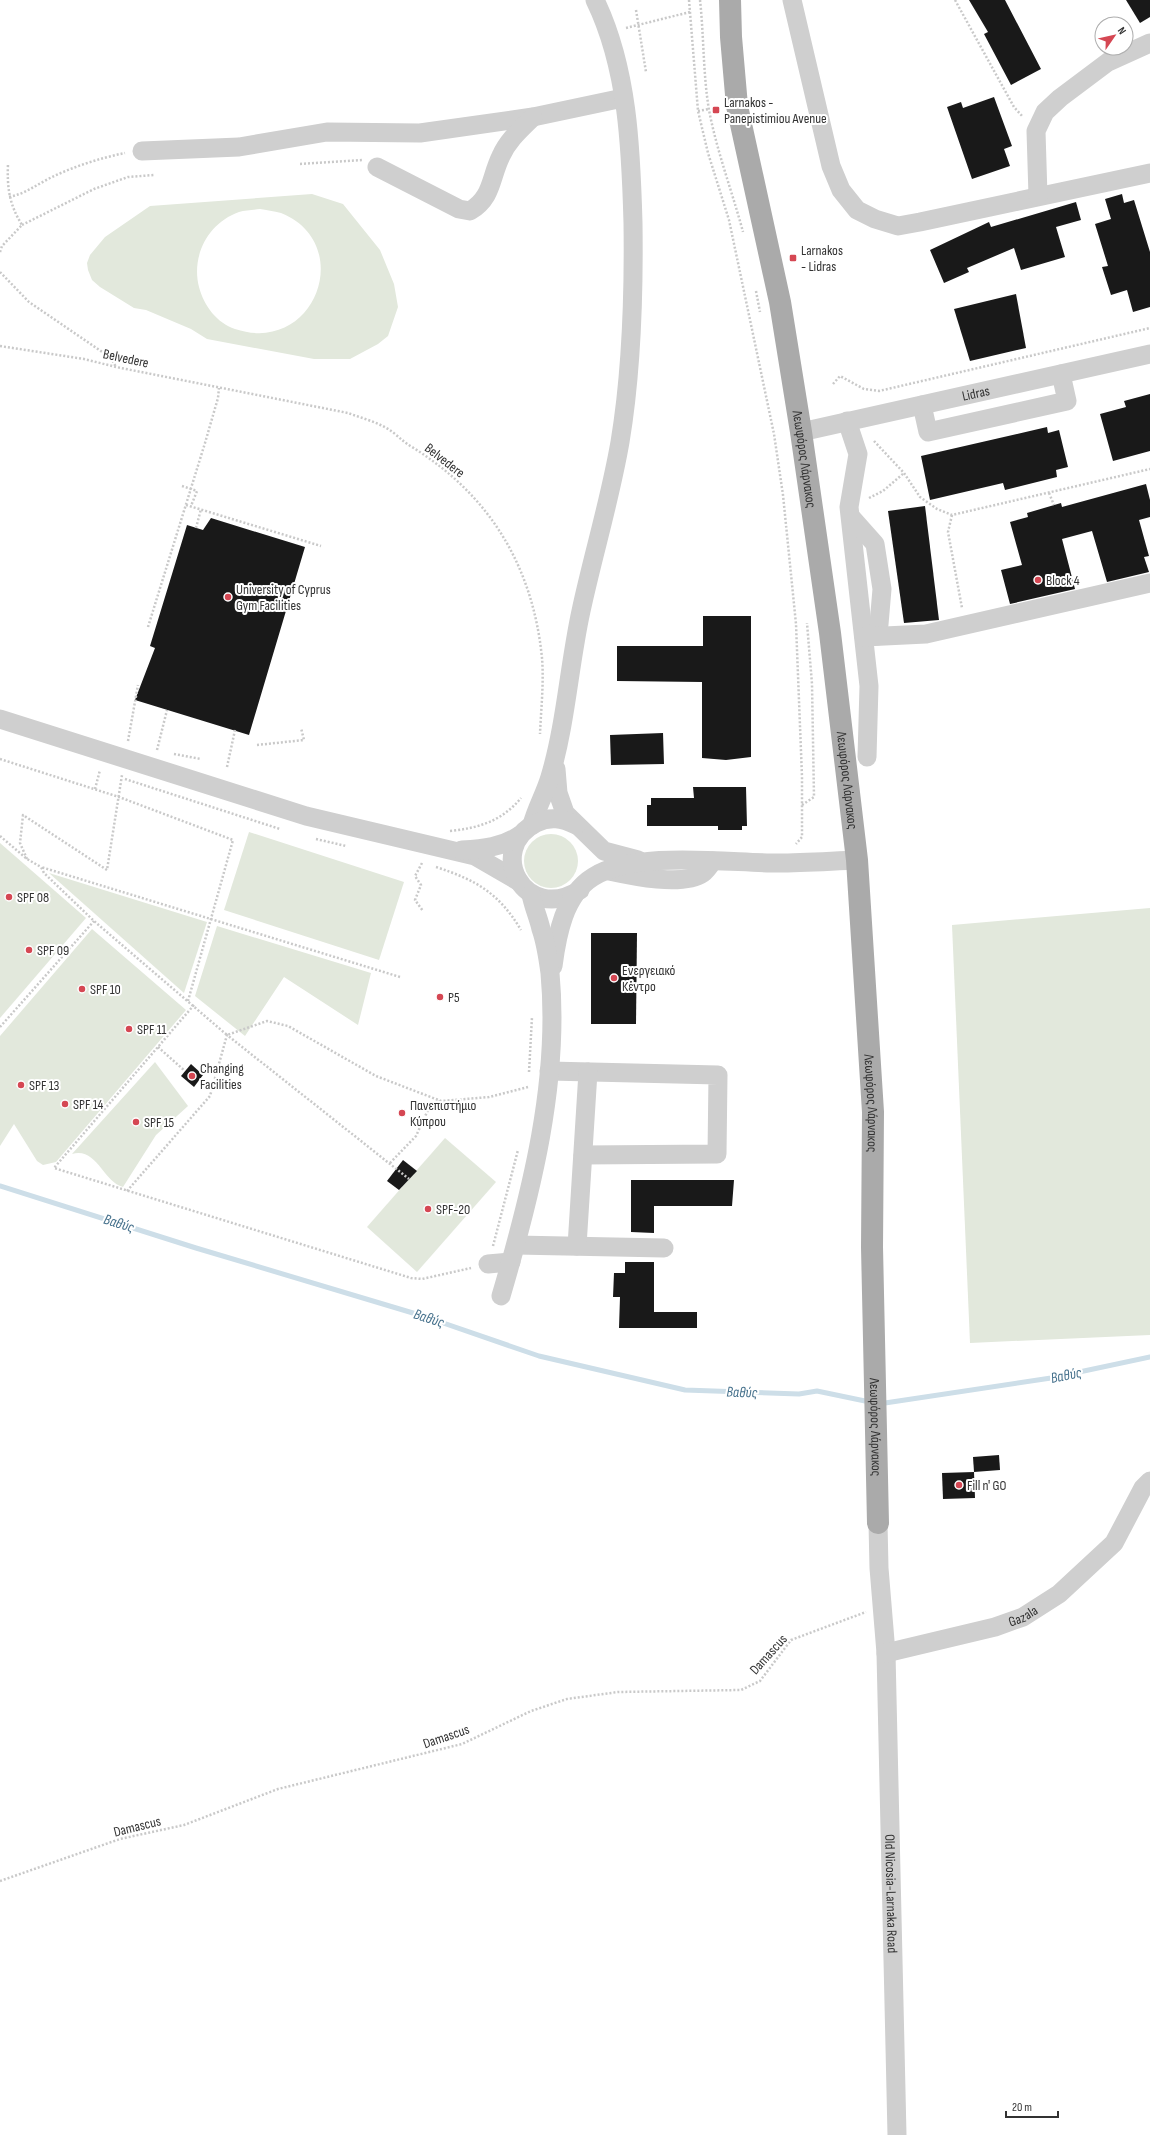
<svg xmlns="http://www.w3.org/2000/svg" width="1150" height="2135" font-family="'Sofia Sans Condensed',sans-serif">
<rect width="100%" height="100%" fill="#fff"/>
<!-- green -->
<g fill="#e2e8dc" fill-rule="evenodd">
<path d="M312 194 343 204 380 250 394 284 398 307 388 336 378 344 350 359H314L207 339 191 329 146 310 134 308 100 287 92 280 88 270 87 263 90 255 105 237 150 206ZM260 209C266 210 274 211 281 213 356 243 316 356 235 329 217 323 204 306 199 287 191 256 208 223 239 212 245 210 253 210 260 209Z"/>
<polygon points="249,832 404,882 379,960 224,910"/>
<circle cx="551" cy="861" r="27"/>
<polygon points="0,843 86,918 0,1018"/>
<polygon points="49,873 207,922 184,993"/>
<polygon points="1150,908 1150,1335 970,1343 952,925"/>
<polygon points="217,926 371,973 358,1025 284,977 245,1036 195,996"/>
<polygon points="92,929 186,1010 56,1162 43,1165 37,1161 14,1124 0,1146 0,1036"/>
<path d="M155 1062 188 1106 156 1135 123 1187C103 1182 97 1147 72 1154Z"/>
<polygon points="445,1138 496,1182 417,1272 367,1227"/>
</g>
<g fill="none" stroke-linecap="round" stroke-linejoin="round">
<!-- stream -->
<g stroke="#cddee8" stroke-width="5">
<polyline points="0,1186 196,1248 423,1316 539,1356 685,1390 799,1394 817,1391 865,1401"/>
<polyline points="885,1403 1051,1378 1150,1357"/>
</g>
</g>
<!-- building -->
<g fill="#191919">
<polygon points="969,0 1005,0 1041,69 1011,85 984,34 988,32"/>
<polygon points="1126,0 1150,0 1150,17 1140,23"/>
<polygon points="994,97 1012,146 1004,149 1010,166 972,179 947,107 961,102 963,108"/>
<polygon points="1122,194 1124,203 1134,200 1150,252 1150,307 1133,312 1127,290 1111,295 1102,267 1108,266 1095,224 1111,219 1105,199"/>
<polygon points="1076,202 1081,220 1056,227 1065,257 1021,270 1014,248 967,268 969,272 944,283 930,250 989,222 991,227"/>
<polygon points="1016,294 1026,348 970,361 954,309"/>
<polygon points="1150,394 1150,451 1113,461 1100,414 1126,407 1124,401"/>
<polygon points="1047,427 1048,433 1059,430 1068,467 1056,470 1057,477 1005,490 1003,483 930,500 921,456"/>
<polygon points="1146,484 1150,500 1150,517 1139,520 1149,556 1144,557 1149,572 1107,582 1092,531 1062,539 1075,589 1010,604 1001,570 1022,565 1010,522 1028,517 1027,513 1061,503 1062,507"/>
<polygon points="925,506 939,620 904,623 888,511"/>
<polygon points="211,518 305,547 249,735 135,700 155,648 150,646 187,525 203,530"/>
<polygon points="703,616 751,616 751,757 726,760 702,758 702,682 617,681 617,646 703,646"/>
<polygon points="663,733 664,764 611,765 610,735"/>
<polygon points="693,787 746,787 747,826 742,826 742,830 718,830 718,826 647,826 647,805 651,805 651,798 694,798"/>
<polygon points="591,933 637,933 636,1024 591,1024"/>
<polygon points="191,1064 203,1075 194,1087 181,1076"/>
<polygon points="403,1160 417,1171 399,1190 387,1181"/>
<polygon points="631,1180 734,1180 732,1206 654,1206 654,1233 631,1232"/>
<polygon points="625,1262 654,1262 654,1312 697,1312 697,1328 619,1328 620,1297 613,1297 614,1273 625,1273"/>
<polygon points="999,1455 1000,1470 974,1472 973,1457"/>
<polygon points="974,1472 975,1498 943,1499 942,1473"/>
</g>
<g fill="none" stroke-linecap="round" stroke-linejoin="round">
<!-- path -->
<g stroke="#c9c9c9" stroke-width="2.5" stroke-dasharray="2 2" stroke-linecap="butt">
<polyline points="689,0 698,111 708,153 729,220 774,434 783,495 796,624 802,777 802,837 796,844"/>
<path d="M700 0C704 37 703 74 709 110 717 152 732 191 743 232"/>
<polyline points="955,0 1014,107 1023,117"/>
<polyline points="636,10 646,72"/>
<polyline points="626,28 690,12"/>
<polyline points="698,111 709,109"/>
<polyline points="300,164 362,160"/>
<path d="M9 197C24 194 35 186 48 179 72 167 100 158 125 153"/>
<polyline points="22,225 94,189 128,177 154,175"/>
<path d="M0 252 2 246 22 225C9 204 7 187 8 164"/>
<polyline points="0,272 29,302 111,358 116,367"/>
<polyline points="756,291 760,312"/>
<path d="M0 346 84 359 116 367 348 413C364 419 382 423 395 434 401 439 405 443 412 447 490 495 533 567 542 658 544 683 541 709 540 734"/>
<polyline points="833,384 840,376 864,389 879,391 1150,328"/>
<polyline points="874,441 904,473 920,497 937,509 952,515 1150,469"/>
<polyline points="182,486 197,491 191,506"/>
<polyline points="1049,493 1054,505"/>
<polyline points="869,498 883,491 904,473"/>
<polyline points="186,505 321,546"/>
<polyline points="952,515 948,532 962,608"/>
<polyline points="196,528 201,509"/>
<polyline points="148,627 205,443 218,398 219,388"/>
<polyline points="128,741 138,685"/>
<polyline points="257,745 304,740 301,728"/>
<polyline points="157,750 167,710"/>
<polyline points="174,754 201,759"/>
<polyline points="0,759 119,797 233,840 188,1001"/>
<polyline points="227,767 235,730"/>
<polyline points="125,779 280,829"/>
<polyline points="95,789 100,770"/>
<polyline points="802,805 814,797 812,684 807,623"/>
<path d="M450 831C479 828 502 821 521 798"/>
<polyline points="0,836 27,859 41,867"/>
<polyline points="316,839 346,846"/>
<polyline points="27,859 20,843 23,815 107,870 122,775"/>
<polyline points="422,863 415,876 421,885 415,900 423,911"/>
<path d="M436 867C476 880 499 893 521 930"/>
<polyline points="400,977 41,867 44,873 94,921 227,1035 267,1021 288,1026 376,1076 441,1101 489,1097 528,1087"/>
<polyline points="194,1005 54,1168 411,1278 422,1279 471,1268"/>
<polyline points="0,1027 94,921"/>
<polyline points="158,1047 185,1071"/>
<polyline points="529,1072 532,1017"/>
<polyline points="390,1163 416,1136 428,1110 440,1101"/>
<polyline points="127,1191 210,1096 227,1035 409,1179"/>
<polyline points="493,1246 518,1150"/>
<polyline points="0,1881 120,1839 184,1825 278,1789 462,1744 531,1711 567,1699 618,1692 741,1690 760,1681 791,1640 866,1612"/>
</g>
<!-- minor -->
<g stroke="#cfcfcf" stroke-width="19">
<polyline points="792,0 831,166 841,190 857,210 875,219 898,226 920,222 1150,173"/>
<polyline points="142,151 239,147 327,132 420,133 533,117 623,98"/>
<path d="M377 167 459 209 470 211C493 197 490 178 501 156 508 140 521 129 533 117"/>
<polyline points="1038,196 1036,131 1045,112 1060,98 1108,62 1150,43"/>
<polyline points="922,405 928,432 1067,401 1061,374"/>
<polyline points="847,421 858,454 849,507 869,686 867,757"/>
<path id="s1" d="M801 432 1150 354"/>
<polyline points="851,517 875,544 882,589 878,636"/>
<polyline points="864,637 926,634 1150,583"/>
<polyline points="0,719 306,816 475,856 518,881"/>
<polyline points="556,769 558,793 565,813 604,851 638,860"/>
<path d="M532 825C536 809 545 794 550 777 566 723 569 666 581 611 593 555 610 500 620 442 632 370 634 297 633 223 631 149 628 68 595 0"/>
<path d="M576 825C562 818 550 816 536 823 485 849 524 925 580 890"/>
<path d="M462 850C483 849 503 847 520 835"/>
<path d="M609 871C632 876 683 887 703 873 707 870 710 865 713 861"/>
<path d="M553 966C557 935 564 895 593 877 635 850 728 863 778 863 804 863 831 861 857 860"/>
<polyline points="549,1071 718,1075 717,1154 583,1155"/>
<polyline points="516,1245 664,1248"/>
<polyline points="577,1246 588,1072"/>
<polyline points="488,1264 511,1262"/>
<path d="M501 1296C531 1194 560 1081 550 973 548 958 546 943 541 929 538 916 533 906 531 894"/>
<path id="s2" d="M878 1523 879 1568 886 1653 897 2135"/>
<path id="s3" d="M886 1653 995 1627 1023 1617 1059 1594 1114 1543 1143 1488 1150 1481"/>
</g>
<!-- major -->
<path stroke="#aaa" stroke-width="22" id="s4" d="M730 0 731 37 737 106 780 302 801 432 830 633 857 860 873 1112 872 1247 878 1523"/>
</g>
<!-- markers -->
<g fill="#d54753" stroke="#fff" stroke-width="1.5">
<rect x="712" y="106" width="8" height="8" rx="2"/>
<rect x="789" y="254" width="8" height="8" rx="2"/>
<circle cx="1038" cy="580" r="4"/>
<circle cx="228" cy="597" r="4"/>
<circle cx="9" cy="897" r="4"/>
<circle cx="29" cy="950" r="4"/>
<circle cx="614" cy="978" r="4"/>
<circle cx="82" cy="989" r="4"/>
<circle cx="440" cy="997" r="4"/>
<circle cx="129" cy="1029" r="4"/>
<circle cx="192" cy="1076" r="4"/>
<circle cx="21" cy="1085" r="4"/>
<circle cx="65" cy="1104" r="4"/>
<circle cx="402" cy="1113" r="4"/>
<circle cx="136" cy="1122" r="4"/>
<circle cx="428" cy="1209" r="4"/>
<circle cx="959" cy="1485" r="4"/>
</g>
<g text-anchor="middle" stroke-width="4" stroke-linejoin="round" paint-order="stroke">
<!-- poi labels -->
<g font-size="14" fill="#323232" stroke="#fff" text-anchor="start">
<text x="724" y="107">Larnakos -<tspan x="724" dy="16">Panepistimiou Avenue</tspan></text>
<text x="801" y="255">Larnakos<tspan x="801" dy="16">- Lidras</tspan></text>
<text x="1046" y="585">Block 4</text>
<text x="236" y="594">University of Cyprus<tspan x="236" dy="16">Gym Facilities</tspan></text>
<text x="17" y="902">SPF 08</text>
<text x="37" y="955">SPF 09</text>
<text x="622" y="975">Ενεργειακό<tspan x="622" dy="16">Κέντρο</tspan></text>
<text x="90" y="994">SPF 10</text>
<text x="448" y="1002">P5</text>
<text x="137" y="1034">SPF 11</text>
<text x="200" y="1073">Changing<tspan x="200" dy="16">Facilities</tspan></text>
<text x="29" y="1090">SPF 13</text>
<text x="73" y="1109">SPF 14</text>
<text x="410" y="1110">Πανεπιστήμιο<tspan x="410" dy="16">Κύπρου</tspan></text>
<text x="144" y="1127">SPF 15</text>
<text x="436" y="1214">SPF-20</text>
<text x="967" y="1490">Fill n' GO</text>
</g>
<!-- street labels -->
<g font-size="14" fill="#323232" stroke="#fff">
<text transform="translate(126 358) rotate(12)" y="5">Belvedere</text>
<text dy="5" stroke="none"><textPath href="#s1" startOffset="179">Lidras</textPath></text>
<text dy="5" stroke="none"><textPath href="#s4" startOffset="466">Λεωφόρος Λάρνακος</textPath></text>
<text transform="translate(445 460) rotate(38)" y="5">Belvedere</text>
<text dy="5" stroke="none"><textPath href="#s4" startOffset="790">Λεωφόρος Λάρνακος</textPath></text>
<text dy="5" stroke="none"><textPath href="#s4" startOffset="1114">Λεωφόρος Λάρνακος</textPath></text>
<text dy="5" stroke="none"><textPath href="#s4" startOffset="1438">Λεωφόρος Λάρνακος</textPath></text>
<text dy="5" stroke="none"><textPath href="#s3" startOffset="142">Gazala</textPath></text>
<text transform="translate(768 1654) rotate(-48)" y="5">Damascus</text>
<text transform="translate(446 1736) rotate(-19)" y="5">Damascus</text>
<text transform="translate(137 1826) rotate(-14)" y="5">Damascus</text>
<text dy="5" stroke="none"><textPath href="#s2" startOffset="371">Old Nicosia-Larnaka Road</textPath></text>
</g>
<!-- water labels -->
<g font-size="15" font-style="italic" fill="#47728d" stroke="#fff">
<text transform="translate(119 1223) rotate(17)" y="5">Βαθύς</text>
<text transform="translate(429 1318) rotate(18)" y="5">Βαθύς</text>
<text transform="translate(1066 1375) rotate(-11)" y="5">Βαθύς</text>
<text transform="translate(742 1392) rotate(2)" y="5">Βαθύς</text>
</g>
</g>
<!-- north arrow -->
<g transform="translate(1114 36) rotate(56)"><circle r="19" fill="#ffffff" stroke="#adadad"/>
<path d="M0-3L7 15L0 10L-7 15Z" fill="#d54753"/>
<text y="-6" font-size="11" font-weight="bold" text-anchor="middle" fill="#323232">N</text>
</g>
<!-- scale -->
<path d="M1006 2111v6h52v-6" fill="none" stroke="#323232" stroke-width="2"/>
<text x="1012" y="2111" font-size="12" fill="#323232" stroke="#ffffff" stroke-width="3" paint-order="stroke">20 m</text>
</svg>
